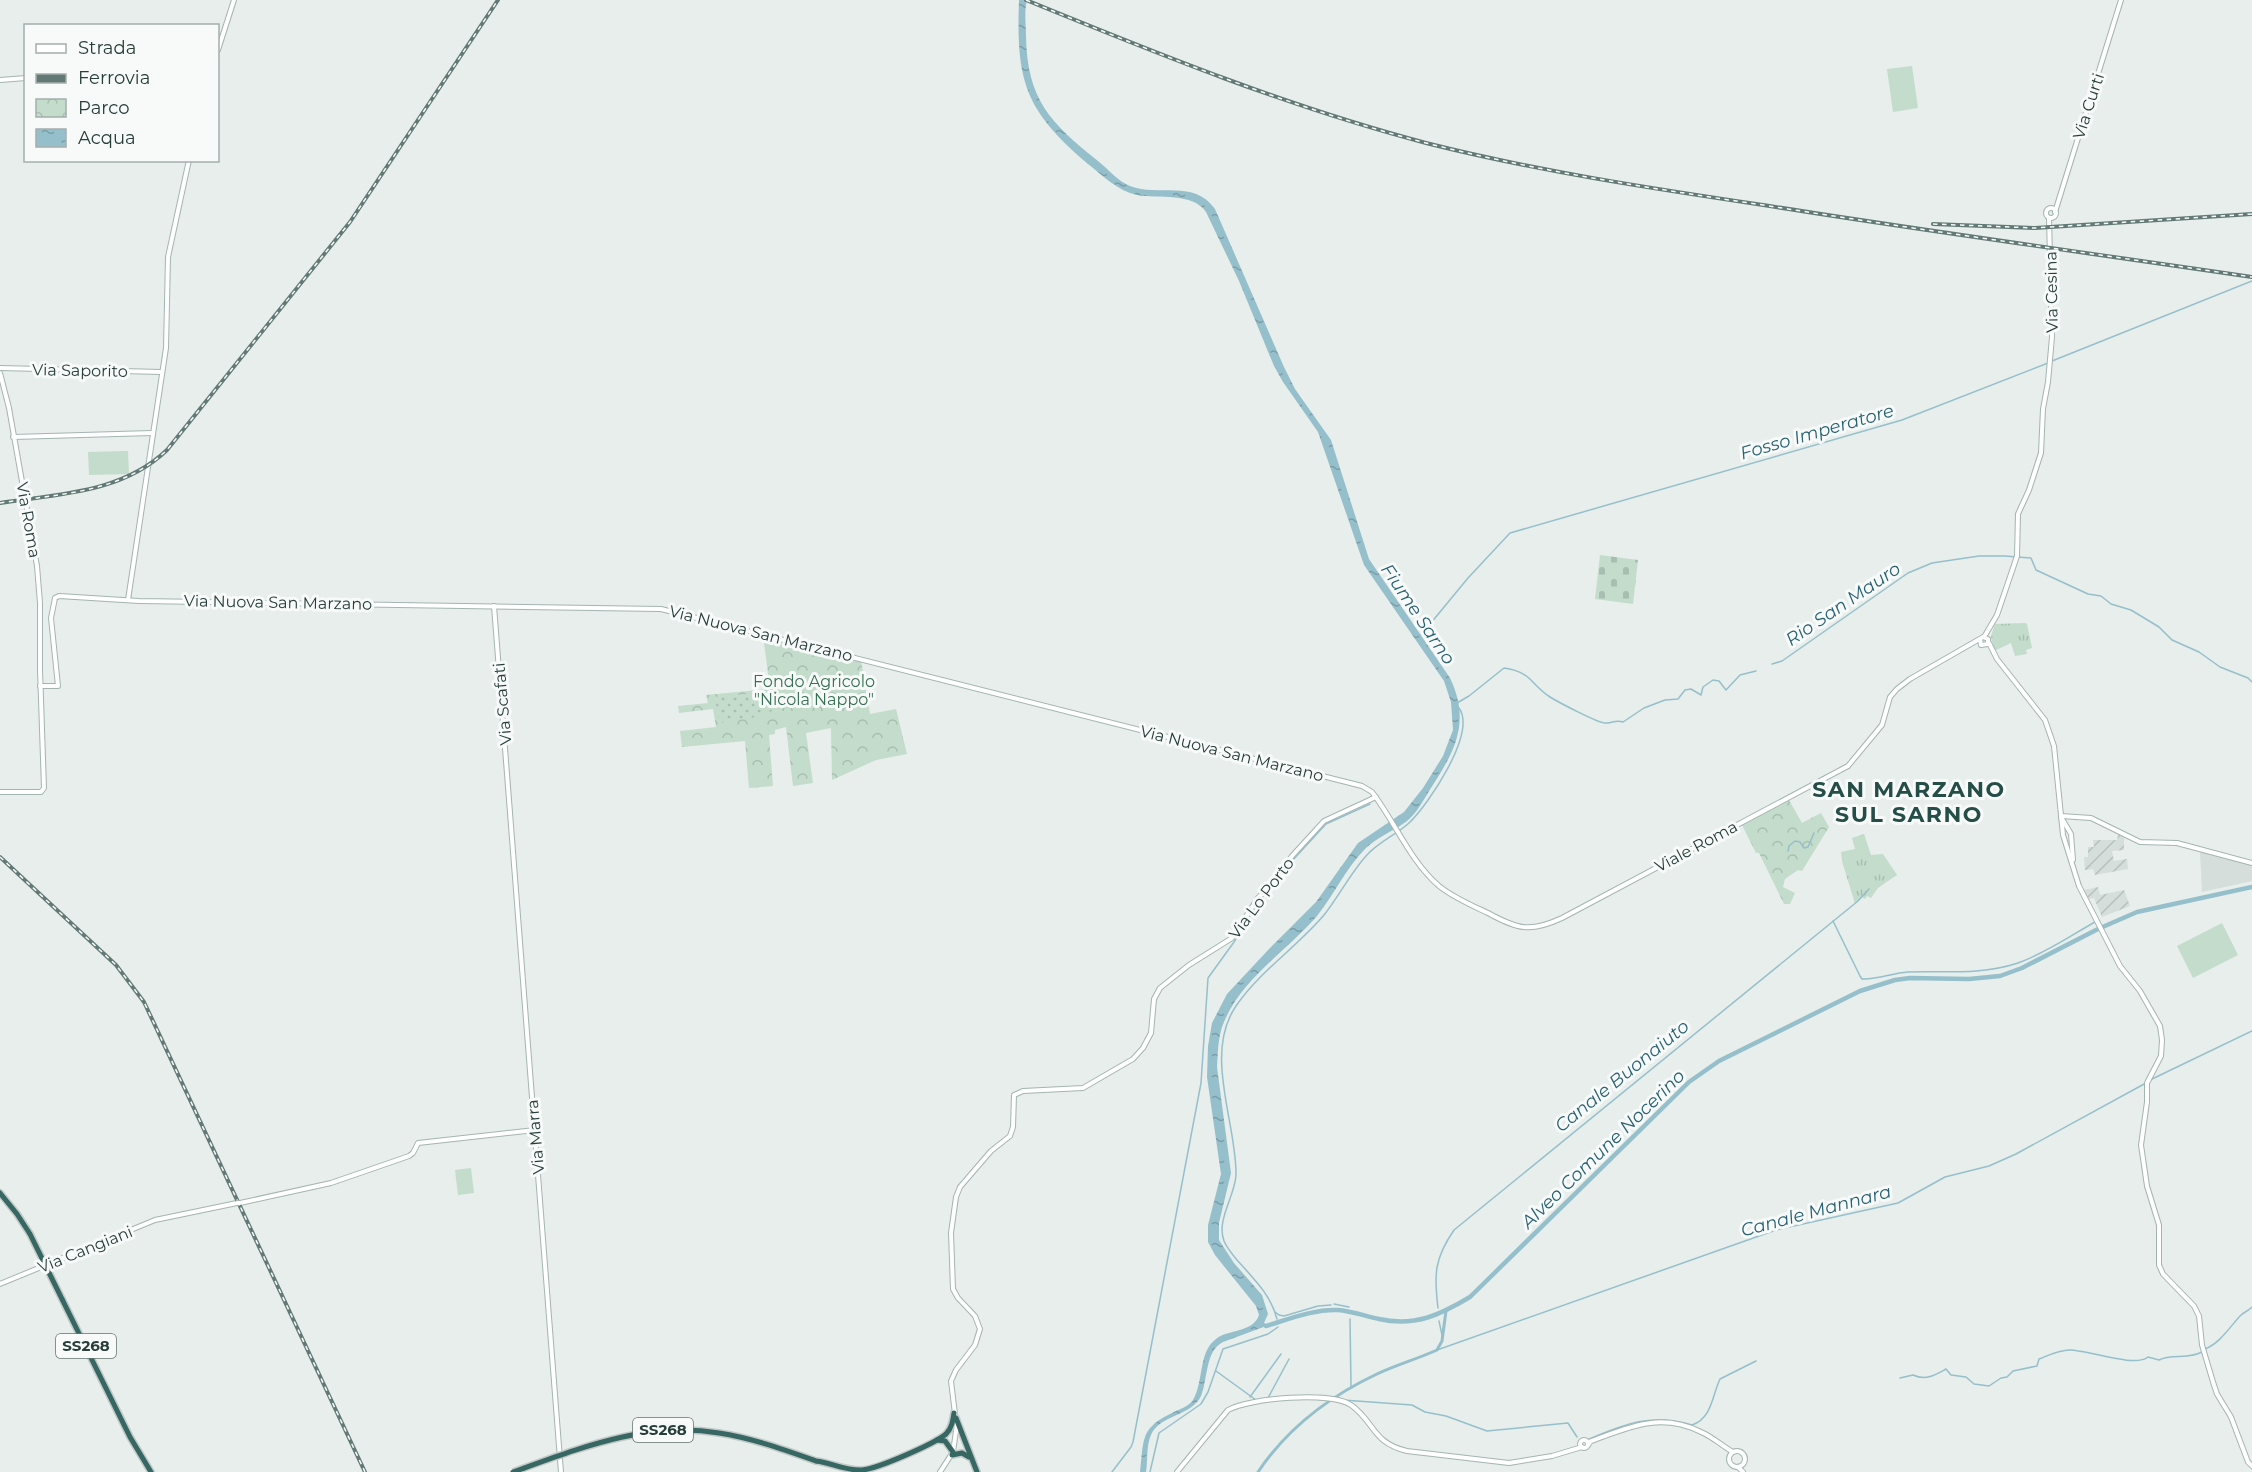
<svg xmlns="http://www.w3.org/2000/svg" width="2252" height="1472" font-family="Montserrat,sans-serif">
<defs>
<pattern id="industrial-furrows" width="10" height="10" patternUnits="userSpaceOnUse" patternTransform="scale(1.5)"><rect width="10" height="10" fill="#d5dedb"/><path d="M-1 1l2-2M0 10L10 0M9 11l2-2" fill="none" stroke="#b7c0bd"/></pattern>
<pattern id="grass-tufts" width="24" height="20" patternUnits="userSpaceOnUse" patternTransform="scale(1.5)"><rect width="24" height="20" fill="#c3dccc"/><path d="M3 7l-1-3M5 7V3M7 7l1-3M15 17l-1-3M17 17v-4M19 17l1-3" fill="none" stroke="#a8beb0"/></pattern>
<pattern id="cemetery-stones" width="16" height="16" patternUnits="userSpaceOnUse" patternTransform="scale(1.5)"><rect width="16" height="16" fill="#c3dccc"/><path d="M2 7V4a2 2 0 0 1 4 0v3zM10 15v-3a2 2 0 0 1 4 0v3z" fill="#a8beb0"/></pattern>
<pattern id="park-crowns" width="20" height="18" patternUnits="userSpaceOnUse" patternTransform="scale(1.5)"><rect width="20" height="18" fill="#c3dccc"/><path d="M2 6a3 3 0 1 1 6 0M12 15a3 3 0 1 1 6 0" fill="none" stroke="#a8beb0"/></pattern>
<pattern id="garden-dots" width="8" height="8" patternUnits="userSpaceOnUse" patternTransform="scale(1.5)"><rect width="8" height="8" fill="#c3dccc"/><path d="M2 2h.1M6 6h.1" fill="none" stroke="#a8beb0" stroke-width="1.8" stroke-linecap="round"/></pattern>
<pattern id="water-ripples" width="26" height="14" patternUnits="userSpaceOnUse" patternTransform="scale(1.5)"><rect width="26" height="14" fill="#96bfcc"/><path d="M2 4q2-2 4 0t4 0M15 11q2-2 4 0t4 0" fill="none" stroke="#7a9da7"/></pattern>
</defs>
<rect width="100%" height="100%" fill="#e7eeeb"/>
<!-- built -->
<polygon fill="#d5dedb" points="2200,852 2252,864 2252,881 2202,892"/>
<!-- industrial -->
<g fill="url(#industrial-furrows)">
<polygon points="2118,835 2124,836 2124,850 2112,851 2114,861 2127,859 2128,869 2095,875 2093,869 2085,870 2084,857 2088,857 2088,847 2094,847 2093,840 2117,840"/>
<polygon points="2098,887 2100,895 2124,890 2130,906 2102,917 2094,898 2089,899 2084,890"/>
</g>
<!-- grass -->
<g fill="url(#grass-tufts)">
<polygon points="2025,623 2027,624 2032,648 2026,650 2027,654 2015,656 2011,643 1994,651 1991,636 1995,624"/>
<polygon points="1864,834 1871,855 1883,854 1897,875 1878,888 1871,898 1867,896 1865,899 1862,897 1855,904 1842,861 1841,852 1855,849 1852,838"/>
</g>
<!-- cemetery -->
<polygon fill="url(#cemetery-stones)" points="1600,555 1638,560 1633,604 1595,599"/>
<!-- park -->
<g fill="url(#park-crowns)">
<polygon points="763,635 861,660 870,714 896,709 907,754 876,760 832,780 831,728 806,733 813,783 793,786 786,727 775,730 775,734 769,735 773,786 749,788 745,741 682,747 680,731 716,727 713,709 679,713 678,706 708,703 706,695 770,689"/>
<polygon points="1789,800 1802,823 1821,813 1829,827 1802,871 1798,870 1785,879 1783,887 1795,893 1790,904 1784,904 1759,853 1756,853 1742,825"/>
</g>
<!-- garden -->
<polygon fill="url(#garden-dots)" points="769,692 772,710 769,715 719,723 715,697"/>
<!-- pitch -->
<g fill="#c3dccc">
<polygon points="1912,66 1918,108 1893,112 1887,69"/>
<polygon points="128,451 129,474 89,475 88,452"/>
<polygon points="2222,923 2238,955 2193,978 2177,946"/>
<polygon points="471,1168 474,1193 458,1195 455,1170"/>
</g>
<!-- water -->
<path fill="url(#water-ripples)" d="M1019 0H1027C1024 12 1026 25 1026 36 1027 99 1050 123 1098 161 1107 168 1119 182 1130 186 1159 197 1194 179 1215 209L1284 367 1295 389 1331 440 1369 559 1450 678C1471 722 1455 751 1431 788 1424 799 1417 813 1407 821 1394 831 1377 837 1365 849 1346 868 1334 895 1317 916 1287 951 1242 978 1224 1022 1218 1035 1218 1052 1217 1067L1231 1173 1219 1223V1240L1234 1263 1262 1295 1268 1314 1264 1323 1269 1325 1223 1342C1205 1351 1208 1379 1201 1396 1191 1417 1160 1414 1151 1435 1146 1446 1148 1460 1146 1472H1140C1144 1438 1140 1428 1174 1412 1180 1409 1189 1406 1193 1400 1204 1382 1198 1352 1216 1339 1228 1329 1253 1333 1259 1315L1256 1306 1215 1255 1208 1242V1225L1221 1174 1207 1077 1208 1046 1212 1023 1227 994 1269 949 1316 902 1358 843 1404 812 1423 788 1443 756 1453 730 1451 702 1444 681 1364 565 1318 432 1283 382 1274 366 1239 281 1206 212C1193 192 1158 199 1137 195 1118 191 1103 176 1088 164 1025 110 1016 82 1019 0Z"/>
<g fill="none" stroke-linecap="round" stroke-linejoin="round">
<!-- stream -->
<g stroke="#96bfcc" stroke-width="1.5">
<polyline points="2052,361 2252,281"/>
<polyline points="1421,635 1468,578 1510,533 1902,420 2048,363"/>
<polyline points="1772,664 1782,661 1908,573 1932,563 1979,556 2004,556 2031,558 2036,570 2088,594 2101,596 2111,604 2131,610 2159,627 2172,640 2199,652 2220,667 2248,678 2252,682"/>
<path d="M1457 703 1469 696 1504 668C1532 672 1530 684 1550 697 1558 702 1598 723 1605 723 1612 724 1615 719 1623 722L1644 708 1665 700 1678 699 1685 690 1691 689 1701 695 1703 687 1713 680 1719 681 1726 690 1740 675 1756 671"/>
<polyline points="1788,851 1789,846 1795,841 1800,842 1804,848 1808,847 1814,833"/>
<path d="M1833 921 1860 976 1862 979C1877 980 1892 973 1908 972 1944 971 1982 975 2018 963 2044 954 2070 936 2095 922"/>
<polyline points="2150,1080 2252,1031"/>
<polyline points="1334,1304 1349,1307"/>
<path d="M1438 1308C1434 1275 1434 1259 1454 1230L1858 901 1869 889"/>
<polyline points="1275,1312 1279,1315 1284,1316 1318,1306 1331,1305"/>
<path d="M1277 1319C1271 1295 1253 1278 1237 1260 1232 1254 1227 1248 1224 1241 1216 1220 1235 1196 1236 1175 1237 1124 1203 1054 1236 1006 1260 971 1297 947 1324 915 1339 896 1350 874 1366 856 1378 842 1396 835 1409 823 1428 805 1477 733 1459 708"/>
<polyline points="1350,1319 1351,1387"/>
<polyline points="1439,1321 1442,1335"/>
<path d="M2205 1349C2220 1343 2229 1328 2240 1316 2244 1312 2248 1311 2252 1307"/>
<polyline points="1437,1350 1776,1230 1898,1203 1945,1177 1989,1166 2016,1154 2146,1083"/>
<polyline points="1216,1371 1256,1400"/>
<path d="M1900 1378 1913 1375C1926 1381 1935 1375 1946 1369L1951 1375 1966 1377 1974 1384 1989 1386 2001 1378 2007 1377 2013 1371 2037 1366 2039 1359C2049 1355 2059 1350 2070 1350 2088 1350 2135 1368 2148 1357L2159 1360C2171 1353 2188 1360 2202 1352"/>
<polyline points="1250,1397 1281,1354"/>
<polyline points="1268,1398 1289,1359"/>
<polyline points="1343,1400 1412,1405 1425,1412 1446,1416 1487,1431 1568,1423 1577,1437"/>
<path d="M1587 1440C1625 1424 1650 1413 1692 1425 1712 1418 1712 1396 1720 1379L1756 1361"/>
<polyline points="1112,1472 1131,1447 1133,1442 1201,1083 1208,978 1234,942 1259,901 1276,883 1292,861 1326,824 1370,804"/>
<polyline points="1150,1472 1159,1433 1201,1404 1208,1392 1223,1349 1268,1334 1278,1327"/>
</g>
<!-- canal -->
<path stroke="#96bfcc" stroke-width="3" d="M1258 1472C1287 1429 1330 1396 1377 1374 1396 1365 1417 1359 1437 1350L1442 1341 1446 1311"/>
<!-- river -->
<path stroke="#96bfcc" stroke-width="4.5" d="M1266 1326C1289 1319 1314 1309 1338 1310 1351 1311 1365 1316 1379 1319 1415 1327 1440 1315 1470 1297L1689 1082 1719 1061 1860 991 1895 980 1910 978 1969 979 2000 976 2022 968 2098 929 2137 912 2252 887"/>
<!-- secondary casing -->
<g stroke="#a4b5b1" stroke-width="6">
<g id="secondary">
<polyline points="218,50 234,0"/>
<polyline points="0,80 26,78"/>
<circle cx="2051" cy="213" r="5"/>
<polyline points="2055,212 2121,0"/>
<polyline points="0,368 161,372"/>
<polyline points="0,373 9,408 37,566 40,603 40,670 44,788 41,792 0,792"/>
<polyline points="13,437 152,433"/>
<polyline points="128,600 166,348 168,257 189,160"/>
<polyline points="494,606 561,1472"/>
<polyline points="1984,637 1997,615 2014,565 2017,556 2018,514 2029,490 2041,453 2043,409 2048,382 2052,337 2049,218"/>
<polyline points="1989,643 1997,659 2045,720 2054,746 2063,835 2079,886 2120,966 2140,991 2160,1026 2162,1040 2161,1056 2147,1083 2147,1102 2141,1145 2147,1186 2159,1225 2159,1265 2163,1274 2194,1306 2199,1316 2202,1345 2213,1382 2217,1394 2231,1417 2248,1462 2252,1466"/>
<path d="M40 686H58L51 618 55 598 59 596 139 601 661 609 1362 786 1372 792C1395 822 1410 861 1439 886 1454 898 1471 905 1488 913 1517 929 1530 933 1562 918L1848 766 1882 725 1890 697 1897 689 1910 679 1983 637 1988 639V644L1981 645 1980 639"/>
<polyline points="2061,816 2091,818 2140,842 2177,843 2252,863"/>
<polyline points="2061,817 2071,834 2073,860"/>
<polyline points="240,1203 331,1183 409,1156 413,1153 418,1143 535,1130"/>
<polyline points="0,1284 155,1220 237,1203"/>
<polyline points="955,1414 951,1381 956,1370 975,1345 980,1329 975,1316 958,1298 953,1289 951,1233 956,1197 960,1187 991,1151 1010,1136 1013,1127 1014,1095 1023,1091 1083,1088 1133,1059 1143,1048 1151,1033 1154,999 1160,988 1189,965 1232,938 1258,898 1277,878 1292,856 1324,821 1376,797"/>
<circle cx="1584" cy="1444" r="4"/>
<path d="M1588 1445 1591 1441C1630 1427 1660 1412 1701 1432 1713 1437 1722 1446 1733 1452"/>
<circle cx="1737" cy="1459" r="8"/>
<polyline points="1738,1467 1743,1472"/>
<polyline points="940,1472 953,1452 957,1424"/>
<path d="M1177 1472 1228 1410C1249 1398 1331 1391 1351 1405 1375 1422 1372 1443 1407 1451L1509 1463 1552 1456 1582 1447"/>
</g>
</g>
<!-- highway casing -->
<g stroke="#c3c9c8" stroke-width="8">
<g id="highway">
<polyline points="0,1193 17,1214 30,1234"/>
<polyline points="62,1299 130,1437 151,1472"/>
<polyline points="956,1418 977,1472"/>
<polyline points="937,1440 945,1441 953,1452"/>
<polyline points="952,1455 962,1453 969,1457"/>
<path d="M816 1461C832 1463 846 1471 862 1470 877 1469 934 1444 946 1434 952 1428 953 1420 954 1413"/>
</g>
</g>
<!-- secondary -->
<use href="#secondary" stroke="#fff" stroke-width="4"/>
<!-- highway -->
<use href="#highway" stroke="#376762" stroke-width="5"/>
<!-- rail casing -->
<g stroke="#627975" stroke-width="4">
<g id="rail">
<path d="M1026 0C1158 54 1289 107 1426 143 1537 171 1649 188 1763 205 1926 231 2089 253 2252 277"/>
<polyline points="1933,224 2035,228 2252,214"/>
<path d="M0 503C59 494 122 493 167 450L350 222 498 0"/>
<polyline points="0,857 116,965 144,1002 365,1472"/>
</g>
</g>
<!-- rail -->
<use href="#rail" stroke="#f7faf9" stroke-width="1.5" stroke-dasharray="4.5" stroke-linecap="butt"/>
<!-- secondary-bridge casing -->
<g stroke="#a4b5b1" stroke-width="6" stroke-linecap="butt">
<polyline id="secondary-bridge" points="237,1203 240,1203"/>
</g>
<!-- highway-bridge casing -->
<g stroke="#c3c9c8" stroke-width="8" stroke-linecap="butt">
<g id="highway-bridge">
<polyline points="30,1234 62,1299"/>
<path d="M513 1472C580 1448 646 1421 719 1433 752 1438 785 1450 816 1461"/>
</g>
</g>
<!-- secondary-bridge -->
<use href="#secondary-bridge" stroke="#fff" stroke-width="4"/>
<!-- highway-bridge -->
<use href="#highway-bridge" stroke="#376762" stroke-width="5"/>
</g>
<g text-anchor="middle" stroke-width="6" stroke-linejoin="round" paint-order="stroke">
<!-- shield labels -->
<g fill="#f7faf9" stroke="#657673" stroke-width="1.5">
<rect x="56" y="1334" width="60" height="24" rx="4.5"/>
<rect x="633" y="1418" width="60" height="24" rx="4.5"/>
</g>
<g font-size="15" font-weight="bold" fill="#273e3a">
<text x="86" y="1351">SS268</text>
<text x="663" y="1435">SS268</text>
</g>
<!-- street labels -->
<g font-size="16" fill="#273e3a" stroke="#f7faf9">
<text transform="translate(2088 106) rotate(-72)" y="6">Via Curti</text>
<text transform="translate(2051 292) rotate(-91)" y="6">Via Cesina</text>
<text transform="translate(80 370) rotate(1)" y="6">Via Saporito</text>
<text transform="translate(29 520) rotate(80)" y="6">Via Roma</text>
<text transform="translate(278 602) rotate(1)" y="6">Via Nuova San Marzano</text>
<text transform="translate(761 633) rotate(14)" y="6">Via Nuova San Marzano</text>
<text transform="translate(502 704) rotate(-95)" y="6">Via Scafati</text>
<text transform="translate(1232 753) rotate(14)" y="6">Via Nuova San Marzano</text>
<text transform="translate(1696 846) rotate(-28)" y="6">Viale Roma</text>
<text transform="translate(1261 898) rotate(-53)" y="6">Via Lo Porto</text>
<text transform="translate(535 1137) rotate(-95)" y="6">Via Marra</text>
<text transform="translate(85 1249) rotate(-22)" y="6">Via Cangiani</text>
</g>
<!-- park labels -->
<g font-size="16" fill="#367152" stroke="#f7faf9">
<text x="814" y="687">Fondo Agricolo<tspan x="814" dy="18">"Nicola Nappo"</tspan></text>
</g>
<!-- water labels -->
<g font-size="18" font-style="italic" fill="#286174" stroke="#f7faf9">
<text transform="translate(1817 432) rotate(-16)" y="6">Fosso Imperatore</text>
<text transform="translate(1843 604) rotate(-34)" y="6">Rio San Mauro</text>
<text transform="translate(1418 614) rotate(56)" y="6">Fiume Sarno</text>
<text transform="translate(1622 1076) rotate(-39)" y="6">Canale Buonaiuto</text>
<text transform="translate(1603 1149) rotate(-44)" y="6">Alveo Comune Nocerino</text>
<text transform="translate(1816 1211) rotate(-15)" y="6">Canale Mannara</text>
</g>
<!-- district labels -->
<g font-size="22" font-weight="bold" letter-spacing="1.5" fill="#254e48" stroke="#f7faf9">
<text x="1909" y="797">SAN MARZANO<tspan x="1909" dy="25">SUL SARNO</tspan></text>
</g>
</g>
<!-- legend -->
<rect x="24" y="24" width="195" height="138" fill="#f7faf9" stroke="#a4afad" stroke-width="1.5"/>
<rect x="36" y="44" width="30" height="9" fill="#ffffff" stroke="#a4afad" stroke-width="1.5"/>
<text x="78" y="54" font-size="18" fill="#273e3a">Strada</text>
<rect x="36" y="74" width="30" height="9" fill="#627975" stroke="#a4afad" stroke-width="1.5"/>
<text x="78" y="84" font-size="18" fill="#273e3a">Ferrovia</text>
<rect x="36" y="99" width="30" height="18" fill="url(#park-crowns)" stroke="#a4afad" stroke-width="1.5"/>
<text x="78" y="114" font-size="18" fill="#273e3a">Parco</text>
<rect x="36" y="129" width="30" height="18" fill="url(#water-ripples)" stroke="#a4afad" stroke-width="1.5"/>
<text x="78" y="144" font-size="18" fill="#273e3a">Acqua</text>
</svg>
